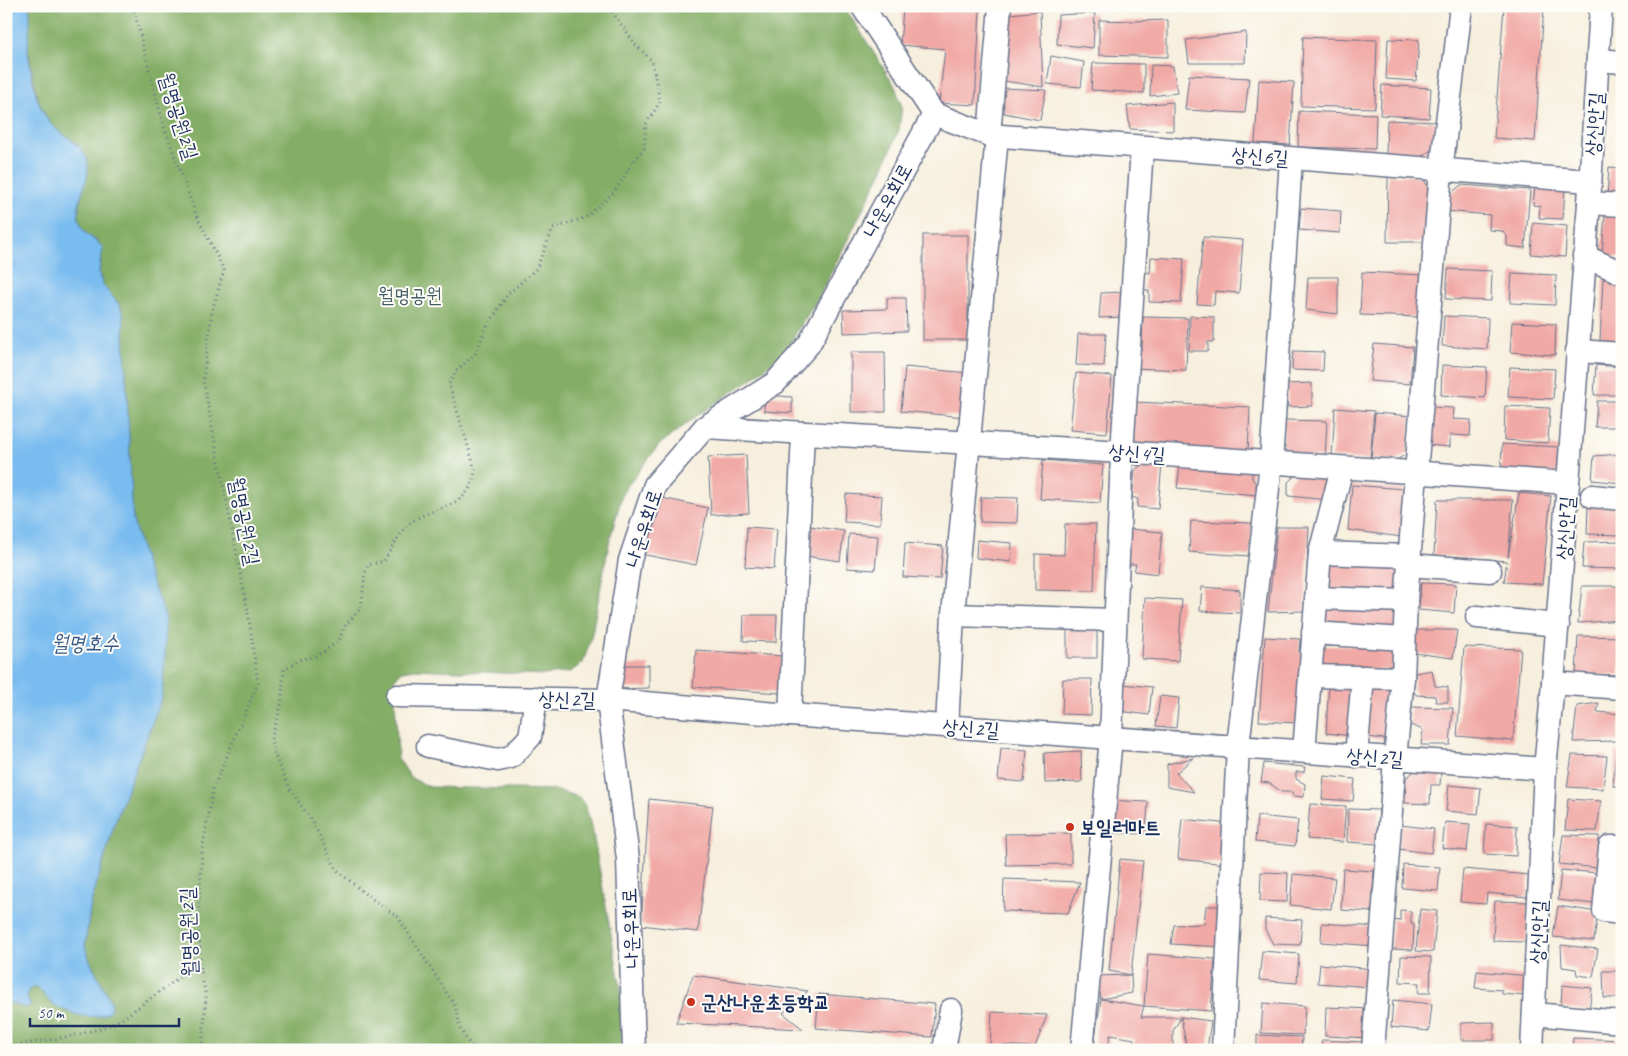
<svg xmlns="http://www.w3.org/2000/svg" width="1628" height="1056" font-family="Caveat,'Poor Story',sans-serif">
<rect width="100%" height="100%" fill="#fdfcf7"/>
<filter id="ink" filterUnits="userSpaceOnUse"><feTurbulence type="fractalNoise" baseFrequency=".02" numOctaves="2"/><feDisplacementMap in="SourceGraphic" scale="10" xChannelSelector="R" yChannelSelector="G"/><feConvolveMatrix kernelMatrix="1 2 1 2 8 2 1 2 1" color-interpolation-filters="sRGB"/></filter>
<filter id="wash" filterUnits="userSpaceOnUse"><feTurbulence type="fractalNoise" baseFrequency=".0096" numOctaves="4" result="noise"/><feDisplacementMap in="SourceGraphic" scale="20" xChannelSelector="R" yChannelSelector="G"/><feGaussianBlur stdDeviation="1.12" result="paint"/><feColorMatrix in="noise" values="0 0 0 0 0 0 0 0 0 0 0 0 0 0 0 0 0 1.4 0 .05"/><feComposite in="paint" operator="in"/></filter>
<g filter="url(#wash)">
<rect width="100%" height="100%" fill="#f7efdd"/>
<!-- forest -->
<path fill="#84ae66" stroke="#506e62" d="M29 6H844L895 86 902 107 899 130 882 171 819 297 783 353 754 377 698 415 659 445 623 492 610 539 591 638 583 663 570 672 544 675 416 669 402 671 394 680 398 758 411 778 430 787 555 790 579 797 586 807 593 834 632 1050H6V1001C14 1006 23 1010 31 1005 26 998 25 995 31 987H37L46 997 93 1016 105 1015 110 1010 111 1002 90 961 85 946 87 931 91 903 115 822 162 696 165 654 147 569 133 521 123 313 120 304 104 288 99 272 102 257 98 241C66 228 82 196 88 171L75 142 54 128 46 117 38 100 28 50Z"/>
<!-- water -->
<path fill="#79bcef" stroke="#4a76a6" d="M6 6H29C32 19 28 34 28 48 28 58 34 91 38 100 41 110 48 122 56 129 67 138 80 143 86 157 95 181 69 201 82 227 87 238 97 239 103 248 102 256 99 265 99 272 100 290 118 297 123 313L133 521 147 569 165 616V654L162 696 115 822 91 903 87 931 85 946 90 961 111 1002 110 1010C96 1024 65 1013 50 1002 45 997 42 991 37 987H31C25 995 26 998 31 1005L26 1008 6 1001Z"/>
<g id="blocks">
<!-- building -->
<g fill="#f1a9a5">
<polygon points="1504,6 1544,6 1535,141 1494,138"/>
<polygon points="903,8 980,9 975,105 939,103 945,49 900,45"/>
<polygon points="1040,11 1043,87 1004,81 1009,14"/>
<polygon points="1095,13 1093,48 1057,44 1058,15"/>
<polygon points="1099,20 1133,21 1168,20 1168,57 1099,55"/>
<polygon points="1246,32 1245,63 1189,63 1186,40"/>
<polygon points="1303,37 1377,40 1375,108 1301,106"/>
<polygon points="1388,39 1419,40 1416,81 1386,79"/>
<polygon points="1051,56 1084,62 1081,87 1047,84"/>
<polygon points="1093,63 1144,64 1144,93 1091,90"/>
<polygon points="1151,65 1173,66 1177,93 1150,96"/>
<polygon points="1189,75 1249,78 1245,113 1185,110"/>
<polygon points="1259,80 1294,82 1290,145 1255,143"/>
<polygon points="1382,85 1431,88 1429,118 1380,115"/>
<polygon points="1003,88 1046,90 1040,120 1004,113"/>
<polygon points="1173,102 1173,131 1130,129 1127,106"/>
<polygon points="1299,111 1376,114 1375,149 1298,147"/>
<polygon points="1387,120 1436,122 1435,147 1421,157 1386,155"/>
<polygon points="1609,167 1622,168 1622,198 1607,197"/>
<polygon points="1388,175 1421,176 1430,189 1430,242 1387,242"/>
<polygon points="1461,185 1530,190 1525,248 1507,246 1507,236 1502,231 1489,230 1490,215 1445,211 1446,197"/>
<polygon points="1535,187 1565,189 1563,219 1539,218 1540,206 1533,205"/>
<polygon points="1301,208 1341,211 1340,233 1299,230"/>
<polygon points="1605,213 1622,214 1622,257 1602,255"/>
<polygon points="1533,223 1567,226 1565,257 1531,254"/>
<rect x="923" y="235" width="45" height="105"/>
<polygon points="1203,237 1243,240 1239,293 1215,291 1214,305 1197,304"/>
<polygon points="1151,257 1184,259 1181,303 1149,302 1149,291 1144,289 1145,272 1150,273"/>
<polygon points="1448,269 1492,271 1491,301 1446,299"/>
<polygon points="1362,272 1422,275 1420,317 1360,315"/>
<polygon points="1512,273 1556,275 1555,305 1510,303"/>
<polygon points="1308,277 1338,277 1338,314 1306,310"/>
<polygon points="1603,279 1622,280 1622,331 1617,342 1600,341"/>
<polygon points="1124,292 1124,317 1099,318 1101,293"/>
<polygon points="887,298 906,298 907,331 844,333 843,310 887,309"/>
<polygon points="1190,316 1214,317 1214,342 1208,342 1208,351 1189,351"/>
<polygon points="1444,316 1488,318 1487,349 1442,346"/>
<polygon points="1143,317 1188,318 1186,370 1132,368 1133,348 1142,349"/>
<polygon points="1512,322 1556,324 1555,355 1510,352"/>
<polygon points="1078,334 1106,334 1104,366 1076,365"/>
<polygon points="1374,344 1413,347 1410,384 1370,381"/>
<polygon points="1293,351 1324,352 1323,371 1292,370"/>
<polygon points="851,352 885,352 886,412 851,412"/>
<polygon points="1442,365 1487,367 1485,398 1441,395"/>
<polygon points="1596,365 1622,367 1620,395 1594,395"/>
<polygon points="905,367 969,373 965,417 901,411"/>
<polygon points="1510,367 1555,369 1553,399 1508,397"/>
<polygon points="1076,373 1112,376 1107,433 1070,430"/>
<polygon points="1312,383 1312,406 1288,407 1287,384"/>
<polygon points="765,395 792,397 792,413 764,411"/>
<polygon points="1597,401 1616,401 1615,427 1595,427"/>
<polygon points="1134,402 1250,407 1248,453 1132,448"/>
<polygon points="1505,406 1550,408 1548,443 1504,440"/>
<polygon points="1430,407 1454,408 1453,419 1471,420 1470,436 1450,435 1450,447 1427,445"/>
<polygon points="1335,408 1374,411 1370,460 1332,457"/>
<polygon points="1375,413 1411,416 1408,453 1395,461 1371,459"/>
<polygon points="1284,420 1327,421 1325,457 1290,456 1283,443"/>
<polygon points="1502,444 1559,447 1557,473 1501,470"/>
<polygon points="1622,454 1622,483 1592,480 1594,456"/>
<polygon points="746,455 749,513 711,515 708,457"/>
<polygon points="1043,460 1103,465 1100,503 1040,499"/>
<polygon points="1145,462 1162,463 1158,509 1137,507 1138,499 1132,497 1135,470"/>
<polygon points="1180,466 1252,469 1252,478 1256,484 1257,495 1177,488"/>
<polygon points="1299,472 1329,475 1329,500 1288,496 1288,482"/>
<polygon points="1352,485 1404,489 1402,537 1348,530"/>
<polygon points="1519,493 1551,496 1542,584 1504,582 1507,561 1434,555 1437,500 1513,500 1508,557"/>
<polygon points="846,494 882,496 880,524 844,522"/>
<polygon points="653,496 708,508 696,565 641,554"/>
<polygon points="981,497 1018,498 1017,523 980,522"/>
<polygon points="1622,505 1622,535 1587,534 1588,506"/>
<polygon points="1191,521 1253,523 1250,556 1189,552"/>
<polygon points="1065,524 1096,524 1094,591 1035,590 1035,554 1064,555"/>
<polygon points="810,526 844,531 840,561 806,556"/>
<polygon points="747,527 777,529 774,569 745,567"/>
<polygon points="1277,527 1309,527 1305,611 1268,612"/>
<polygon points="1129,529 1162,532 1158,574 1134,571 1136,564 1126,564"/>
<polygon points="849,534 878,536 875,570 847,568"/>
<polygon points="977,540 1012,543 1011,562 976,558"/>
<polygon points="1622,541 1622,569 1582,568 1584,542"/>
<polygon points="905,543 943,546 940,579 903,577"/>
<polygon points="1323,563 1403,568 1403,593 1320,590"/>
<polygon points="1421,583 1456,584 1454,613 1419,610"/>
<polygon points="1582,586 1622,586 1622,620 1578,623"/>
<polygon points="1202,587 1240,590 1240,613 1200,611"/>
<polygon points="1145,598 1182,600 1178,661 1142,659"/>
<polygon points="1326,604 1399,609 1399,632 1325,626"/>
<polygon points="744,615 777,615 776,642 743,641"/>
<polygon points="1067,629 1097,630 1097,658 1067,658"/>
<polygon points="1415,630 1457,630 1453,658 1414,653"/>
<polygon points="1578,636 1622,637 1622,654 1618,675 1576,674"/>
<polygon points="1265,637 1300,639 1299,652 1304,654 1297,723 1259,721"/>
<polygon points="1322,646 1397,647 1397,670 1320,669"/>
<polygon points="1464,647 1521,649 1513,741 1457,736"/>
<polygon points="696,650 782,656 780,693 693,687"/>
<polygon points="615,665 649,665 649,688 615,689"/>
<polygon points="1432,670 1435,686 1448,687 1448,702 1436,702 1435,696 1416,695 1413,690 1415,673"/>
<polygon points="1063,679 1092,679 1091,715 1062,714"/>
<polygon points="1329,682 1357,682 1352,736 1326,733"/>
<polygon points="1369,683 1395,687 1386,739 1366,737"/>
<polygon points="1122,684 1152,687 1149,715 1119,711"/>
<polygon points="1160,696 1179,698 1176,728 1156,726"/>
<polygon points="1599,703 1597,712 1621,714 1618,741 1573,742 1577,706"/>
<polygon points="1411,707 1453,708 1450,745 1421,745 1423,730 1410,725"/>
<polygon points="1001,748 1027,750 1024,782 998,780"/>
<polygon points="1081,751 1082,782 1045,783 1044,753"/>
<polygon points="1616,751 1622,751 1622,787 1613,786"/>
<polygon points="1572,755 1607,756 1603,789 1567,787"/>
<polygon points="1193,758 1176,773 1194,792 1167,787 1167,764"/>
<polygon points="1264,763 1305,767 1304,772 1296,772 1296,779 1305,784 1304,797 1293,796 1292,792 1282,792 1269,783 1261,782"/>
<polygon points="1417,769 1441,770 1440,785 1431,785 1430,804 1405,803 1406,778"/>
<polygon points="1324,776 1355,779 1353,801 1322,799"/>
<polygon points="1449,785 1481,788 1478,814 1446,811"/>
<polygon points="649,799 713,806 698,932 641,925"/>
<polygon points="1568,799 1601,801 1597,831 1565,830"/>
<polygon points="1105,800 1148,802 1146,834 1116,833"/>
<polygon points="1310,804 1346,806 1343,842 1307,839"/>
<polygon points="1348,809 1379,810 1377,844 1347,842"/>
<polygon points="1257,816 1298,820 1295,846 1255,842"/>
<polygon points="1182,819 1230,824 1226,864 1178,859"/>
<polygon points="1445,822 1470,824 1467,851 1442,848"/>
<polygon points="1486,824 1517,826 1516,856 1484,854"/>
<polygon points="1401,825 1434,829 1431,853 1398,849"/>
<polygon points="1071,833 1071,864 1006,865 1005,834"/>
<polygon points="1563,835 1599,836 1598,868 1559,864"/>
<polygon points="1614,854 1622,855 1622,900 1611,899"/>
<polygon points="1120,859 1143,861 1131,975 1109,971"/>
<polygon points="1403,864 1440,867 1438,891 1402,888"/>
<polygon points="1343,869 1374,871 1372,912 1341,910"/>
<polygon points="1463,869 1529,875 1527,897 1487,893 1486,904 1460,902"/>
<polygon points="1561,870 1599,873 1595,904 1558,900"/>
<polygon points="1261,872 1288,873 1287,902 1260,901"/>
<polygon points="1293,874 1335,878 1331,909 1290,905"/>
<polygon points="1004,879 1080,882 1068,913 1003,911"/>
<polygon points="1495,901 1528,902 1526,942 1493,941"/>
<polygon points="1206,906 1228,906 1224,947 1171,944 1174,925 1204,924"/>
<polygon points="1558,906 1598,912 1594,941 1553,937"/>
<polygon points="1420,909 1437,911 1433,952 1416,951"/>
<polygon points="1400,910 1411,911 1411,923 1414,923 1413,950 1391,949 1392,920 1400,921"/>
<polygon points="1265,918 1302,920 1300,945 1273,944 1265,929"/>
<polygon points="1322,923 1377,927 1376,946 1321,942"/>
<polygon points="1561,945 1598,949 1593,977 1577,975 1576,969 1562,967"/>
<polygon points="1262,951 1299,954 1297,983 1259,980"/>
<polygon points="1148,954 1215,959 1211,1011 1144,1006"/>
<polygon points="1401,956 1431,957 1430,993 1418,993 1419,983 1400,982"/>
<polygon points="1320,964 1373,969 1371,987 1318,983"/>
<polygon points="1477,971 1528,976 1526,996 1502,994 1502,990 1475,988"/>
<polygon points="1603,971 1622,971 1622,998 1604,998"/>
<polygon points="693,975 808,991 783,1013 803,1029 676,1023"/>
<polygon points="1131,975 1132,993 1101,999 1097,976"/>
<polygon points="1562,985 1592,988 1589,1011 1561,1007"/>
<polygon points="819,994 935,1004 932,1037 816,1028"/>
<polygon points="1101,999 1144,1006 1141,1017 1181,1017 1173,1031 1173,1050 1131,1050 1134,1039 1110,1035 1108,1050 1093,1050"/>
<polygon points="1393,1000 1432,1004 1429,1031 1391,1027"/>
<polygon points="1263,1003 1305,1006 1303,1035 1261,1033"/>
<polygon points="1326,1007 1371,1009 1369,1038 1325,1036"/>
<polygon points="992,1012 1047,1015 1035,1047 990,1045"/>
<polygon points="1181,1017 1211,1021 1207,1050 1187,1050"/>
<polygon points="1494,1022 1494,1040 1461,1040 1461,1023"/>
<polygon points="1257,1035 1302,1037 1301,1050 1257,1050"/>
<polygon points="1573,1038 1622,1040 1622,1050 1572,1050"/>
<polygon points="1322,1040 1366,1042 1366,1050 1321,1050"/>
</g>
</g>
</g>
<g filter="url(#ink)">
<use href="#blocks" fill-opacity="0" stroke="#68728a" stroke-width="1"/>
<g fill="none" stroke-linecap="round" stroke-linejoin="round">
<!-- minor casing -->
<g stroke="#68728a" stroke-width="25">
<g id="minor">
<polyline points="1598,60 1622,62"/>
<polyline points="934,114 989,135 1590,181"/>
<polyline points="989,135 1000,6"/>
<polyline points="1589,203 1622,205"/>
<polyline points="1584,256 1622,273"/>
<polyline points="1577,351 1622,354"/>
<polyline points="705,427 1122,452 1568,483"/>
<polyline points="1592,496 1622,499"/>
<polyline points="1320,553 1342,468"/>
<polyline points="1409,565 1490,571"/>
<polyline points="1316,598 1406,601"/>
<polyline points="953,615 1115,620"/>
<polyline points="1477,617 1558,625"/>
<polyline points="1313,633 1404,639"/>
<polyline points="1310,676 1403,678"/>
<polyline points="1553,683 1622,688"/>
<polyline points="397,696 608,700 790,715 1545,769"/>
<polyline points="790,715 803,433"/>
<polyline points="947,726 953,615 997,136"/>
<polyline points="428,746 498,760 511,757 530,737 536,698"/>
<polyline points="1304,751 1320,553 1410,556"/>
<polyline points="1356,756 1363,677"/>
<polyline points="1622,847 1610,847 1604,911 1622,913"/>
<polyline points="1534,1014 1622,1022"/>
<polyline points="634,1050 628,859 608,700 630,560 655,485 705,427 775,383 809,344 934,114 862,6"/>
<polyline points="944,1050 951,1010"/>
<polyline points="1082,1050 1111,738 1122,452 1142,148"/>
<polyline points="1223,1050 1238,746 1271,463 1291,159"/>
<polyline points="1373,1050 1395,758 1403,678 1406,601 1416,473 1441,171 1461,6"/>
<polyline points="1532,1050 1545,769 1553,683 1589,203 1601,6"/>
</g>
</g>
<!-- path -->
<g stroke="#68728a" stroke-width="3" stroke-dasharray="1 4" stroke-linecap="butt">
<polyline points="133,6 164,127 196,214 224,270 212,311 203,380 248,612 258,683 213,789 202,851 198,922 201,970 206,997 202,1050"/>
<polyline points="6,1047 67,1037 100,1029 122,1019 184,974 201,970"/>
<path d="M475 1050 470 1045 460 1028 455 1006 398 917 364 893 336 869 314 824 289 788 276 758 271 739 281 706 284 670 298 660 317 656 339 641 344 627 361 608 365 574 368 565 384 561C391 550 402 527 414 520 441 504 471 508 475 469L449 384 456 371 476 353 485 330 508 294 536 269 553 229 588 216 615 191 631 165 644 148 646 124 660 102 652 61 636 45 608 6"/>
</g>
<!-- minor -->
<use href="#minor" stroke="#fff" stroke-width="22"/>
</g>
</g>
<!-- markers -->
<g fill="#c8321e" stroke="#fdfcf7" stroke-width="2">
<circle cx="1070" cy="827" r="5"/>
<circle cx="691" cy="1002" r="5"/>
</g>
<g text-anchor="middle" stroke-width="4" stroke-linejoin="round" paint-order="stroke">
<!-- street labels -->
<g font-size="20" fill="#1b2f5e" stroke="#fdfcf7">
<text transform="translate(179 116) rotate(73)" y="7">월명공원2길</text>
<text transform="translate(1594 124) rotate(-86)" y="7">상신안길</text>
<text transform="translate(1260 156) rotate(4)" y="7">상신6길</text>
<text transform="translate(887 200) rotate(-61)" y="7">나운우회로</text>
<text transform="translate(1137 453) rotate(4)" y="7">상신4길</text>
<text transform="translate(245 521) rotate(79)" y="7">월명공원2길</text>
<text transform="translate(643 528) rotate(-72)" y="7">나운우회로</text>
<text transform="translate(1565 528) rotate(-86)" y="7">상신안길</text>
<text transform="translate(567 699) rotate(1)" y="7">상신2길</text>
<text transform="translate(971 728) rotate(4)" y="7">상신2길</text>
<text transform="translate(1375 757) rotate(4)" y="7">상신2길</text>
<text transform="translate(630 928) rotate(-92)" y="7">나운우회로</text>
<text transform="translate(188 932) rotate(-92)" y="7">월명공원2길</text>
<text transform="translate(1538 932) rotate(-87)" y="7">상신안길</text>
</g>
<!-- park labels -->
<g font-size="20" fill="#445e65" stroke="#fdfcf7">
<text x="410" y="302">월명공원</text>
</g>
<!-- poi labels -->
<g font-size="20" font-weight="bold" fill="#1b2f5e" stroke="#fdfcf7" text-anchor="start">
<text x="1080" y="834">보일러마트</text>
<text x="701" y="1009">군산나운초등학교</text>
</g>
<!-- water labels -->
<g font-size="21" font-style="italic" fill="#37598a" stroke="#fdfcf7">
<text x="85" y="650">월명호수</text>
</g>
</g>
<!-- margin -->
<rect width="1628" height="1056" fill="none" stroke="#fdfcf7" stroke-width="25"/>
<!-- scale -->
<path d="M30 1018v8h149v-8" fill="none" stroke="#1b2f5e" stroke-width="2.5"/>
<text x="38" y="1018" font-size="15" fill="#1b2f5e" stroke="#fdfcf7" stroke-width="4" paint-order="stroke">50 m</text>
</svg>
